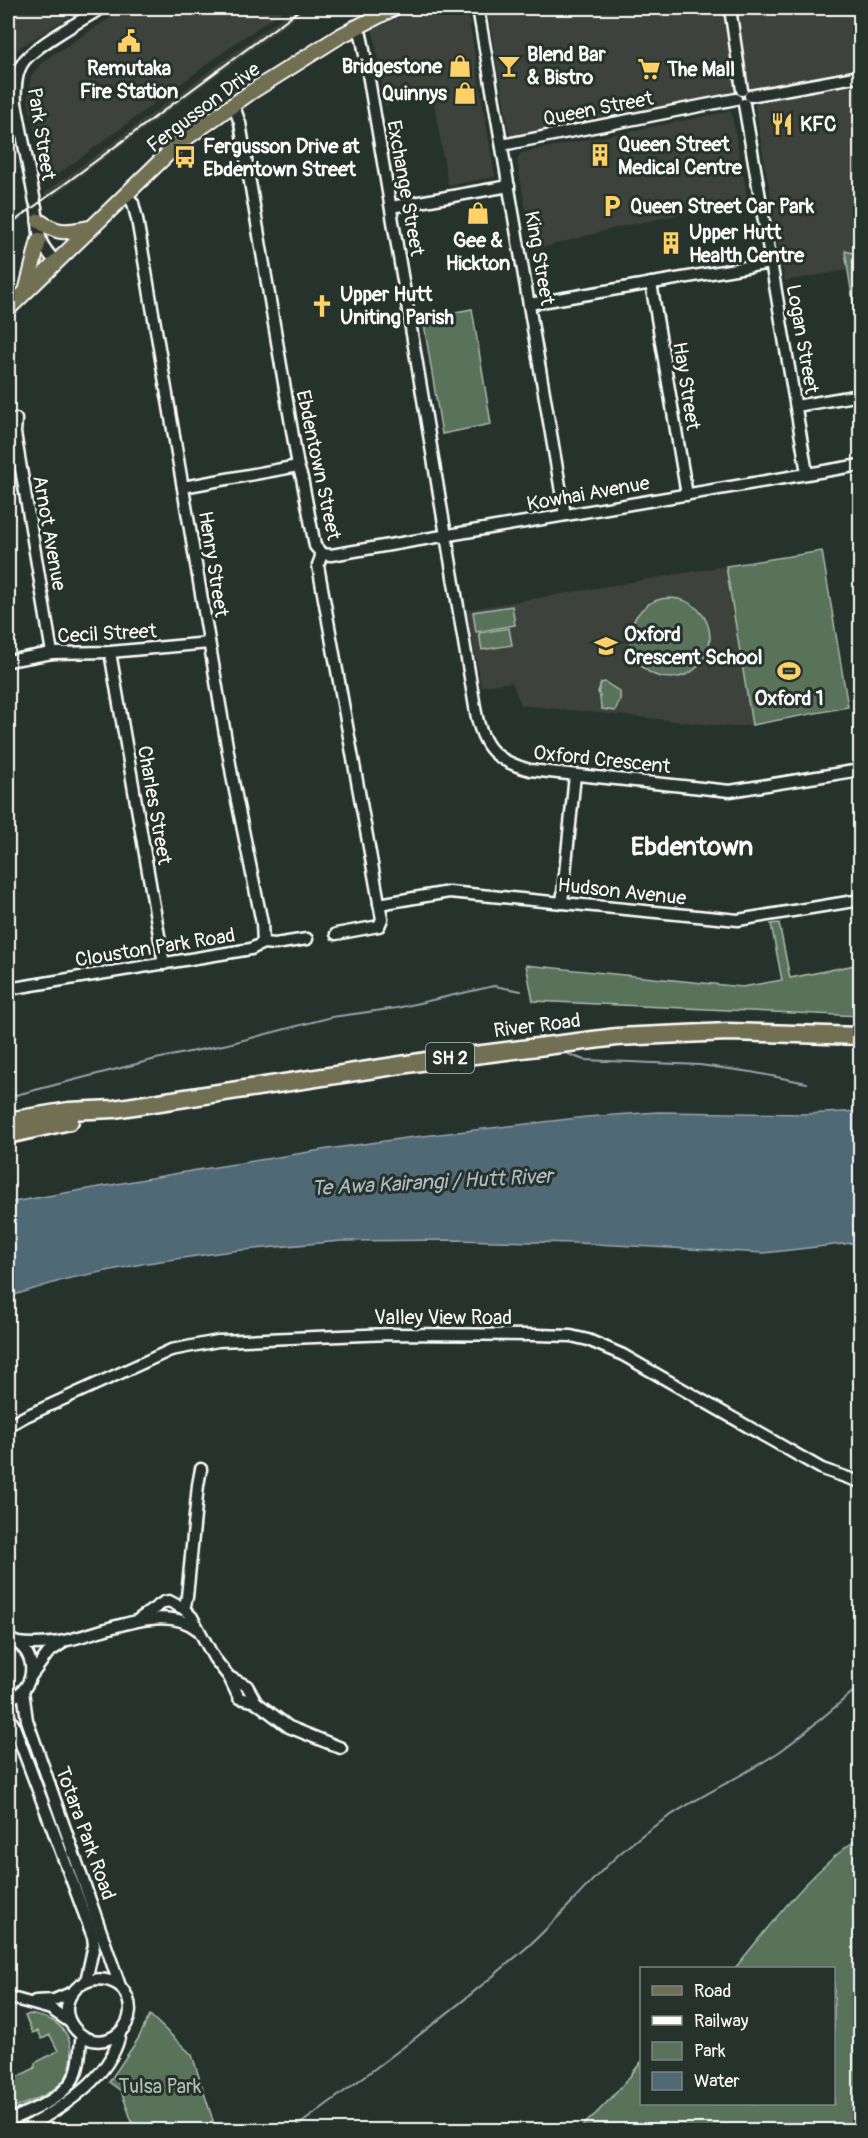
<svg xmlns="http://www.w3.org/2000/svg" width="868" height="2138" font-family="Pangolin,sans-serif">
<rect width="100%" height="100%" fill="#26332d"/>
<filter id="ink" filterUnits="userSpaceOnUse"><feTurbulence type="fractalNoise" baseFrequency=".0167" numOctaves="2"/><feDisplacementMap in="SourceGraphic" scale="12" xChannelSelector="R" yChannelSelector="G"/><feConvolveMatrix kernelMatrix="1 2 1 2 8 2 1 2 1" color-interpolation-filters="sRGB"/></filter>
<g filter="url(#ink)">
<!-- built -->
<g fill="#3c423c">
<polygon points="8,8 83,8 8,55"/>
<polygon points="126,8 287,8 241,39 41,187 37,147 28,96 31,76 43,61"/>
<polygon points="295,8 308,8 51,198 47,198 45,194 46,192"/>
<polygon points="419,8 467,8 495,177 448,185 433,97 385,106 373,29"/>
<polygon points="487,8 860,8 860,70 510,137"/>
<polygon points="860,85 860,255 845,251 848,270 785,281 755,106 759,101"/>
<polygon points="731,111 748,201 623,226 533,250 517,160 521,153"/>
<polygon points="726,566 752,725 734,727 521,705 512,682 481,686 467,610"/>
</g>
<!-- green -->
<g fill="#58735a" stroke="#acb9ac" stroke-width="1.5">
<polygon points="845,251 860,255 860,320 856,321"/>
<polygon points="472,309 491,424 442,434 423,318"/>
<polygon points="822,551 848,707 752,725 726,566"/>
<circle cx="670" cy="638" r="40"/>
<polygon points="512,606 515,625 476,632 473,612"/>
<polygon points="509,628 512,645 482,650 479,633"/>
<path d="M605 682 620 692V700L615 711 602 709C599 704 602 698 598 692L601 683Z"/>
<polygon points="779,923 790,978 860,964 860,1016 533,1001 526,965 742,987 782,980 771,924"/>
<path d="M860 1837V2130H578C601 2110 623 2087 641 2062L642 2104H834V1968H735C773 1922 811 1870 860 1837Z"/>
<path d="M30 2014C37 2016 46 2017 53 2021 74 2033 78 2065 61 2083 49 2095 30 2101 15 2108L8 2093V2079L9 2081 35 2068V2063L58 2051 50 2035 42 2039 38 2031 33 2033 25 2016Z"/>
<polygon points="150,2015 192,2055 216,2130 135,2130 121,2091 109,2082 138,2039"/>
</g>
<!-- water -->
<polygon fill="#506975" stroke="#96a5ac" stroke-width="1.5" points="860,1111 860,1242 764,1253 577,1243 453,1240 341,1241 232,1251 147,1263 66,1279 8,1297 8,1203 191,1171 328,1149 406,1138 586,1117 658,1112 806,1114"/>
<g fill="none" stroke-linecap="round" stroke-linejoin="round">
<!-- stream -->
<g stroke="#96a5ac" stroke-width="2">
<polyline points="563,1052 584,1060 700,1065 751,1072 807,1083"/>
<polyline points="8,1097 156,1059 228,1044 332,1017 397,1008 494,986 521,991"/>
<path d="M292 2130C371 2072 451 2013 525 1949 564 1915 595 1872 636 1840 679 1805 732 1783 779 1752 807 1732 833 1708 860 1686"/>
</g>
<!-- minor casing -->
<g stroke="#fff" stroke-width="15">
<g id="minor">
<polyline points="478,8 565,515"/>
<polyline points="730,8 742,90"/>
<path d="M355 26 361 35 363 44 476 713C483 748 496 761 530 770L730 791 860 770"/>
<polyline points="750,96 860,76"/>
<polyline points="744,104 807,473"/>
<polyline points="232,106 236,112 240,123 298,466 302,478 315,546 322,554"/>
<polyline points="502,145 736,99"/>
<polyline points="126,194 133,203 137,219 233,781 262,923 263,943"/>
<path d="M35 202 16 103C15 89 15 73 24 61 38 44 82 20 102 8"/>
<path d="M36 207C41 235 34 239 56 262"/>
<polyline points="391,207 509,186"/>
<polyline points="651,283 687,495"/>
<polyline points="529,304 771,263"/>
<polyline points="796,406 860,395"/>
<polyline points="16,419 15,433 52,653"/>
<polyline points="183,487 298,466"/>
<polyline points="322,554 331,555 860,465"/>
<polyline points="322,554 318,565 319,571 382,919 379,926 336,934"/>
<polyline points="110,652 164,964"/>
<polyline points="8,661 52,653 110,652 209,643"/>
<polyline points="562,903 575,775"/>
<polyline points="379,904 449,892 738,920 860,900"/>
<polyline points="8,989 251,949 263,943 275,944 307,939"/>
<polyline points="8,1426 24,1417 171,1350 218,1341 390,1334 537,1335 571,1336 588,1340 623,1355 822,1469 860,1482"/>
<polyline points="184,1609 187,1597 198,1485 201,1469"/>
<polyline points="139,1619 164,1602 169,1601 184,1609 192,1617 214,1658 229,1677 239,1698 256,1702"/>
<path d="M8 1639C39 1648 39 1690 8 1699"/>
<path d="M17 1643C34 1645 51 1644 68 1640 104 1632 165 1602 198 1630"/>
<polyline points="31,1676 48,1653 61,1644"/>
<polyline points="229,1677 247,1686 256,1702 289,1727 341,1748"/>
<path d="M23 1691 27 1720 120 1986C151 2021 102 2061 75 2029 50 2000 88 1964 120 1986"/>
<polyline points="8,1715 14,1726 93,1937 94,1945 86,1981"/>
<polyline points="8,1997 51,2009 70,2022"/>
<polyline points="35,2001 54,2000 73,1992"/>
<path d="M8 2121C31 2110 66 2099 76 2073 81 2061 79 2048 82 2036"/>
<path d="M21 2130C58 2111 112 2078 120 2033"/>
</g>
</g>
<!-- major casing -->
<g stroke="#fff" stroke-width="18">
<g id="major">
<path d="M39 221C60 235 66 232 90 228"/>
<polyline points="27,288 39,240"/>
<polyline points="8,309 178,144 251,92 340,36 394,8"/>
</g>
</g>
<!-- highway casing -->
<g stroke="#fff" stroke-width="21">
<g id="highway">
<polyline points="8,1121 69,1111 114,1109 427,1061 617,1037 728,1032 860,1036"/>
<polyline points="8,1135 70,1121"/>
</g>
</g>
<!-- minor -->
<use href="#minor" stroke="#26332d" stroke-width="10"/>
<!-- major -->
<use href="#major" stroke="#716f52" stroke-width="14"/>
<!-- highway -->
<use href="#highway" stroke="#716f52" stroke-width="16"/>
<!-- rail -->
<polyline stroke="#fff" stroke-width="2" points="8,226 302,8"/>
</g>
</g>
<!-- icons -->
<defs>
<g id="civic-bare" transform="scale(1.8)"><path d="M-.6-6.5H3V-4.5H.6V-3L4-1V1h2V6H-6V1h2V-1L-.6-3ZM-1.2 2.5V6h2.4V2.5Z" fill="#ffd166" stroke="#26332d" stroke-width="2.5" paint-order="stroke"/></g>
<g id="shop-bare" transform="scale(1.8)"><path d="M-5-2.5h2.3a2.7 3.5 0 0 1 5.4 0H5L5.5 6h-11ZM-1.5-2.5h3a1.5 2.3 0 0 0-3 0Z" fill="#ffd166" stroke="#26332d" stroke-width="2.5" paint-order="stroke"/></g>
<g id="bar-bare" transform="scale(1.8)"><path d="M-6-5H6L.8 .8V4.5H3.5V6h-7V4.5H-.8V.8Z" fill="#ffd166" stroke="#26332d" stroke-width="2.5" paint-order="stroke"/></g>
<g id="supermarket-bare" transform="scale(1.8)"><path d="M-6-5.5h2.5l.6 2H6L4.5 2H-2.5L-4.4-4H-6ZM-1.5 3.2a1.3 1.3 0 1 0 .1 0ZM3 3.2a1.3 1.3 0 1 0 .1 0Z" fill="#ffd166" stroke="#26332d" stroke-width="2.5" paint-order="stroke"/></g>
<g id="restaurant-bare" transform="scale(1.8)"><path d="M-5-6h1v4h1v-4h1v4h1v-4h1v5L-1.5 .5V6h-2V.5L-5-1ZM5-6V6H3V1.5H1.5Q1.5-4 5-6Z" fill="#ffd166" stroke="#26332d" stroke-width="2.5" paint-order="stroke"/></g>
<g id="building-bare" transform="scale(1.8)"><path d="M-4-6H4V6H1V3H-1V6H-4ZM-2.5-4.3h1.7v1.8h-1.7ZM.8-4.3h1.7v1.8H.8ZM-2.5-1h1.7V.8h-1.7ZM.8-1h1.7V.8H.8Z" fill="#ffd166" stroke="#26332d" stroke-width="2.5" paint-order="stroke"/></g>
<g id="bus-bare" transform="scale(1.8)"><path d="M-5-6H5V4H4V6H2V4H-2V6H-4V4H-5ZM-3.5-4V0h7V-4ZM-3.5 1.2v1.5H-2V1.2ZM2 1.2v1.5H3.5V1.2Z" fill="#ffd166" stroke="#26332d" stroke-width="2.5" paint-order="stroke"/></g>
<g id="parking-bare" transform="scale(1.8)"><path d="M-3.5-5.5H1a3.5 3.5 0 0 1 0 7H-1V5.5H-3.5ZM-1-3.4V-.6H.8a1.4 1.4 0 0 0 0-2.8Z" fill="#ffd166" stroke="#26332d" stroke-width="2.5" paint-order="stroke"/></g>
<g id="church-bare" transform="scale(1.8)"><path d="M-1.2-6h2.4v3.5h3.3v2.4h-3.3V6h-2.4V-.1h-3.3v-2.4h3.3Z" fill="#ffd166" stroke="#26332d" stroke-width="2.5" paint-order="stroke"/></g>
<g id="school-bare" transform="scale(1.8)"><path d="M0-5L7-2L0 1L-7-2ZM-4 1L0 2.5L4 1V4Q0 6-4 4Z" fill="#ffd166" stroke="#26332d" stroke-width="2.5" paint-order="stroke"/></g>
<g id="stadium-bare" transform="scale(1.8)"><path d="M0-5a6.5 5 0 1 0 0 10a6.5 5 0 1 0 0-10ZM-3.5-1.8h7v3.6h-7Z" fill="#ffd166" stroke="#26332d" stroke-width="2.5" paint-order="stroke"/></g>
</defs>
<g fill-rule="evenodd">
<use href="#civic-bare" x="129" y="41"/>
<use href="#shop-bare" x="460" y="66"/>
<use href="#bar-bare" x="509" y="66"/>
<use href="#supermarket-bare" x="649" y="69"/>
<use href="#shop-bare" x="465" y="93"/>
<use href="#restaurant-bare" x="782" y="124"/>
<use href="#building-bare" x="600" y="155"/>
<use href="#bus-bare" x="185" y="157"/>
<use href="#parking-bare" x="612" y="206"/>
<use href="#shop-bare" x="478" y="213"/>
<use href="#building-bare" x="671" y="243"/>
<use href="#church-bare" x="322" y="306"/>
<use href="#school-bare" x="606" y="646"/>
<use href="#stadium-bare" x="789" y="671"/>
</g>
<g text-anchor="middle" stroke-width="6" stroke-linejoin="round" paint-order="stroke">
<!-- shield labels -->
<rect fill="#26332d" stroke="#bec2c0" stroke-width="1.5" x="426" y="1043" width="48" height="30" rx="4.5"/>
<g font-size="18" font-weight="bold" fill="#fff">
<text x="450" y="1064">SH 2</text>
</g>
<!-- poi labels -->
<g font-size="20" font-weight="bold" fill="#fff" stroke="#26332d" text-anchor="start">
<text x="527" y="61">Blend Bar<tspan x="527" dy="23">&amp; Bistro</tspan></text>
<text x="442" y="73" text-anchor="end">Bridgestone</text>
<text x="129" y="75" text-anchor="middle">Remutaka<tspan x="129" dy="23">Fire Station</tspan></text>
<text x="667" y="76">The Mall</text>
<text x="447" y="100" text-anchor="end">Quinnys</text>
<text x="800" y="131">KFC</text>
<text x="618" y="151">Queen Street<tspan x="618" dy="23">Medical Centre</tspan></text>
<text x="203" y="153">Fergusson Drive at<tspan x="203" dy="23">Ebdentown Street</tspan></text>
<text x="630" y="213">Queen Street Car Park</text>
<text x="689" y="239">Upper Hutt<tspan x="689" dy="23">Health Centre</tspan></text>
<text x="478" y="247" text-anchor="middle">Gee &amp;<tspan x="478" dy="23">Hickton</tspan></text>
<text x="340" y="301">Upper Hutt<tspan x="340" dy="23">Uniting Parish</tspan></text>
<text x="624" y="641">Oxford<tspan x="624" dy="23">Crescent School</tspan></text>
<text x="789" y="705" text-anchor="middle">Oxford 1</text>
</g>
<!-- street labels -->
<g font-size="20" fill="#fff" stroke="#26332d">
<text transform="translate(203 107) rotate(-37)" y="7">Fergusson Drive</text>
<text transform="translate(598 108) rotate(-11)" y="7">Queen Street</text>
<text transform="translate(42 134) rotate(81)" y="7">Park Street</text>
<text transform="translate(406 188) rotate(80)" y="7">Exchange Street</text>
<text transform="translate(540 258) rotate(80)" y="7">King Street</text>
<text transform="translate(803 339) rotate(80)" y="7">Logan Street</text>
<text transform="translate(687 386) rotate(81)" y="7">Hay Street</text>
<text transform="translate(319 465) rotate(78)" y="7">Ebdentown Street</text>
<text transform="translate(588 493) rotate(-10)" y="7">Kowhai Avenue</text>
<text transform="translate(50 533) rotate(80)" y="7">Arnot Avenue</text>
<text transform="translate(214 564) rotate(81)" y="7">Henry Street</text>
<text transform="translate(107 633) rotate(-3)" y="7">Cecil Street</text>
<text transform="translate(602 759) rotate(6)" y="7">Oxford Crescent</text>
<text transform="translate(155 805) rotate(80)" y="7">Charles Street</text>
<text transform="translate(622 891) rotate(6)" y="7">Hudson Avenue</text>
<text transform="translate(155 947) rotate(-9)" y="7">Clouston Park Road</text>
<text transform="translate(537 1025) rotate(-7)" y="7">River Road</text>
<text x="443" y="1324">Valley View Road</text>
<text transform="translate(86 1833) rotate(70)" y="7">Totara Park Road</text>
</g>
<!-- park labels -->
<g font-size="20" fill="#b4c0b5" stroke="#26332d">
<text x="160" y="2093">Tulsa Park</text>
</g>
<!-- water labels -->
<g font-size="21" font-style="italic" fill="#b0bcc1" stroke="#26332d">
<text transform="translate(432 1182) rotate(-3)" y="7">Te Awa Kairangi / Hutt River</text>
</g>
<!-- district labels -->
<g font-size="26" font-weight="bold" fill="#fff" stroke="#26332d">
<text x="692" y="855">Ebdentown</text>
</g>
</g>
<!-- margin -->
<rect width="868" height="2138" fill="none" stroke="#26332d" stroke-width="30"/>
<rect x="15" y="15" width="838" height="2108" fill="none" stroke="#fff" stroke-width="2" filter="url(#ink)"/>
<!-- legend -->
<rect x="640" y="1967" width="195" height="138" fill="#26332d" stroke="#7d8581" stroke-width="1.5"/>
<rect x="652" y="1986" width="30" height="9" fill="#716f52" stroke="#7d8581" stroke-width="1.5"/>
<text x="694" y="1997" font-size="18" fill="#ffffff">Road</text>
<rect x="652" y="2016" width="30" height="9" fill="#ffffff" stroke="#7d8581" stroke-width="1.5"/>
<text x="694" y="2027" font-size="18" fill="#ffffff">Railway</text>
<rect x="652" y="2042" width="30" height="18" fill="#58735a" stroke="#7d8581" stroke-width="1.5"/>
<text x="694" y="2057" font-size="18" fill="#ffffff">Park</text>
<rect x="652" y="2072" width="30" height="18" fill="#506975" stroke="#7d8581" stroke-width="1.5"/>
<text x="694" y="2087" font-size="18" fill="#ffffff">Water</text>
</svg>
